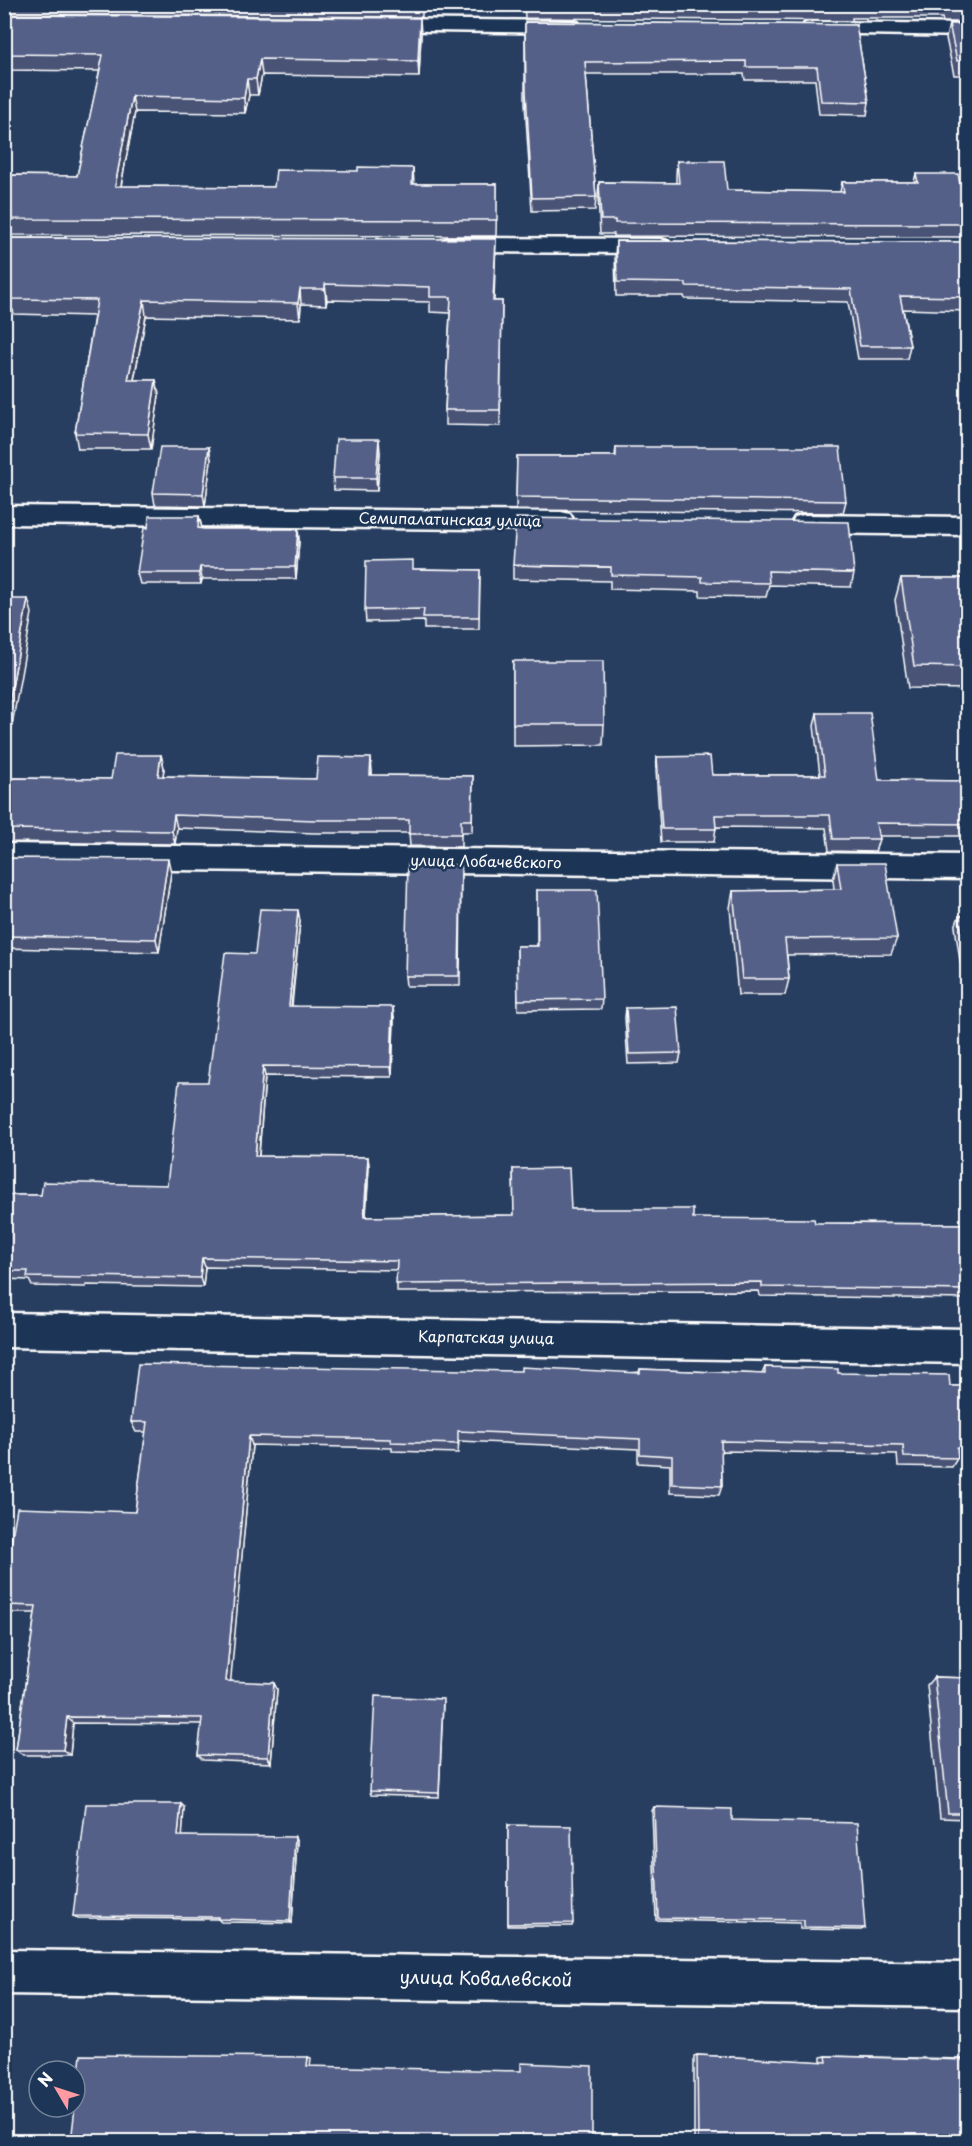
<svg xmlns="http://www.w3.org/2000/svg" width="972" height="2146" font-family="'Playpen Sans',sans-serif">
<rect width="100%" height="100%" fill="#283e61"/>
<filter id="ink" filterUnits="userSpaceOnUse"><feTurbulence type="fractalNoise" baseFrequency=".0167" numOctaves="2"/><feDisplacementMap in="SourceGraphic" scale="12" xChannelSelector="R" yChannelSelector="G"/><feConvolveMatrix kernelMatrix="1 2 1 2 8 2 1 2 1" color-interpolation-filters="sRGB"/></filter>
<g filter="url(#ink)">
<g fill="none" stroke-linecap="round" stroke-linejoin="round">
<!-- minor casing -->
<g stroke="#fff" stroke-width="5">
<g id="minor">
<polygon points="375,19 570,21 578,22 581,27 578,32 570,33 367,30 364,25 367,20"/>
<polygon points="813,22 968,24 968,36 805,33 802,28 805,23"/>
<polygon points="450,238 660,239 668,241 672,246 668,251 660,253 450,252 442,250 438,245 442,240"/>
<polygon points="4,506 561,512 570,514 574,521 570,528 561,530 4,524"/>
<polygon points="804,515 968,517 968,535 804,533 795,531 791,524 795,517"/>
<polygon points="4,844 968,855 968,879 4,868"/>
<polygon points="4,1313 968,1329 968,1363 4,1347"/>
<polygon points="4,1950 968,1963 968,2007 4,1994"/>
</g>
</g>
<!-- minor -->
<use href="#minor" fill="#1d3557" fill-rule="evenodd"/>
</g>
<!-- wall -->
<g fill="#485376" stroke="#fff" stroke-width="1.5">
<polygon points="4,4 422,4 422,17 4,14"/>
<polygon points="524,4 968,4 968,22 943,22 942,18 852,18 852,21 525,18"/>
<polygon points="4,15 421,34 419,77 262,75 258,95 249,95 245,113 135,112 121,186 274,187 358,171 413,168 414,184 497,184 496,236 4,235 4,175 77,176 100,71 4,70"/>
<polygon points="525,22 856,25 869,102 867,115 819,114 815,80 745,80 744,74 586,74 596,197 595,210 532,211 525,103"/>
<polygon points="949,24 968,24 968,75 954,75 946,38"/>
<polygon points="677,161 727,190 840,192 842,182 914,182 916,174 961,188 968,188 968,237 614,236 614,234 600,234 598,196 599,182 676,183 676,175"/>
<polygon points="4,238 496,239 494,301 502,301 500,426 445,425 445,410 450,313 430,312 430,302 327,300 326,305 301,304 300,319 146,316 134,380 156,380 159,395 151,449 78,449 75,433 94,316 14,314 13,310 4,309"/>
<polygon points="616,241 968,242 968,311 903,309 910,346 907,359 858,359 848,302 685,299 684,296 616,296 615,255"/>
<polygon points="966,443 968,443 968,483 963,455"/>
<polygon points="209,447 211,460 205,506 155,505 153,493"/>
<polygon points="616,447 846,501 843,513 516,510 517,456 615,456"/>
<polygon points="380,452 377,491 334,490 333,478"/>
<polygon points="199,516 202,528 204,529 298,529 299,541 296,579 202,579 201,584 140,584 137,573 148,528"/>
<polygon points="513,565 854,573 851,587 769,585 766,597 700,596 700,591 610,589 610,581 513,579"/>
<polygon points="414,569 480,570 479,629 424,629 424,621 366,622 365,610"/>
<polygon points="901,578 968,578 968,689 908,688 895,600"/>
<polygon points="513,661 604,724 603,745 513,746"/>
<polygon points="817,713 879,780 968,781 968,836 878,836 879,839 875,852 829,851 826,828 716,827 714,842 661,842 656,770 657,757 712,775 820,775 814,726"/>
<polygon points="161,755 164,768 163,776 316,779 372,771 372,775 473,776 472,832 461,832 461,847 410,846 409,833 315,833 177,828 175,844 4,842 4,778 111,779"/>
<polygon points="4,858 171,872 159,952 4,948"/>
<polygon points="837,863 897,938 891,954 787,955 789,979 785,995 738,995 730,908 733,891 834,889 833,880"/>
<polygon points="461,875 460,986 406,986 405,976"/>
<polygon points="537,890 602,999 601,1009 518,1010 517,946 537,946"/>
<polygon points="959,916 968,916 968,1000 966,1000 955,927"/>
<polygon points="300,921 292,1006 394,1017 392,1077 265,1076 259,1156 368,1157 369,1167 366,1217 514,1215 513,1169 571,1209 693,1218 815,1223 968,1224 968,1299 760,1296 759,1291 397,1292 397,1270 205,1267 203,1287 86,1285 86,1287 32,1286 29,1280 4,1279 4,1195 41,1195 167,1185 208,1082 255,954"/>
<polygon points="626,1008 681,1053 679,1063 628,1064 625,1018"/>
<polygon points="765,1367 838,1373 950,1386 968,1386 968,1458 958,1457 952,1467 898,1466 897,1454 721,1451 722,1486 719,1495 670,1493 670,1465 638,1463 638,1449 459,1441 458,1453 392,1451 392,1448 252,1445 230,1681 277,1689 271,1763 203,1760 198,1755 202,1724 73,1723 70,1755 23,1755 16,1750 35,1613 8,1613 4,1609 4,1583 135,1512 146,1432 136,1432 131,1422 639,1372 640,1369 762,1374"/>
<polygon points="934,1677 968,1678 968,1819 940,1818 927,1685"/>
<polygon points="443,1704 439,1797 371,1795 370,1791"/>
<polygon points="181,1804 184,1807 182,1836 297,1841 292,1923 221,1922 218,1919 78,1918 73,1916"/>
<polygon points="654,1807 732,1820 865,1928 861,1930 800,1929 800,1923 656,1920 652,1811"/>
<polygon points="508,1825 573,1923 572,1926 508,1926"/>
<polygon points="968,2051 968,2142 694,2142 694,2056 697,2055 821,2062 821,2057 826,2056 963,2059 962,2052"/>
</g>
<!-- shaded-wall -->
<g fill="#3b4460" stroke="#fff" stroke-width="1.5">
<polygon points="420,18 421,34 419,77 418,61"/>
<polygon points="260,59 262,75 258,95 256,79"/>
<polygon points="247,79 249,95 245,113 244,98"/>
<polygon points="132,96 135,112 118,201 115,186"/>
<polygon points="325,284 327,300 326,305 325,289"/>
<polygon points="300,289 301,304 300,319 298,303"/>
<polygon points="144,300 146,316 131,395 128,380"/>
<polygon points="156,380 159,395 151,449 148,434"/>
<polygon points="379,439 380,452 377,491 376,478"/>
<polygon points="209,447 211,460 205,506 203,494"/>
<polygon points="199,516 202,529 198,528"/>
<polygon points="298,529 299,541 296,579 295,567"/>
<polygon points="200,567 202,579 201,584 199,573"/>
<polygon points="28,599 32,613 4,770 4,731"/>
<polygon points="161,755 164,768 161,789 158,776"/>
<polygon points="371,758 372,771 371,788 370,775"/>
<polygon points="174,815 177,828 175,844 172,831"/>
<polygon points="168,859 171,872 159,952 156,939"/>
<polygon points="298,910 300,921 290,1017 289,1006"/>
<polygon points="393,1007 394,1017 392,1077 391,1067"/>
<polygon points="263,1066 265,1076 258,1165 255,1156"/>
<polygon points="368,1157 369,1167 365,1226 364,1217"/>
<polygon points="202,1258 205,1267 203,1287 200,1278"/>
<polygon points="249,1436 252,1445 230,1688 226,1681"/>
<polygon points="274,1683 277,1689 271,1763 268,1757"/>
<polygon points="67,1717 73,1723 70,1755 63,1750"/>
<polygon points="181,1804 184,1807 182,1840 178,1836"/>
<polygon points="295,1837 297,1841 292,1923 290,1921"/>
<polygon points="308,2057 311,2058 310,2067 307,2066"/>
</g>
<!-- building -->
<g fill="#546189" stroke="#fff" stroke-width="1.5">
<polygon points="567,4 854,4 854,7"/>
<polygon points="945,4 968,4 968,8 946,8"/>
<polygon points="4,15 420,18 418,61 260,59 256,79 247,79 244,98 132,96 115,186 274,187 276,170 358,171 358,167 413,168 412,184 497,184 497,220 4,219 4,175 77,176 103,55 4,54"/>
<polygon points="525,22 856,25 869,102 821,101 817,67 746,67 746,61 585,62 596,197 532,198 526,91"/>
<polygon points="949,24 968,24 968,61 957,61"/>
<polygon points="677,161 724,161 727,190 844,192 842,182 918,182 916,174 958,174 961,188 968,188 968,224 615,223 615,220 601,220 599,182 679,183"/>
<polygon points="4,238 496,239 493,301 502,301 500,410 445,410 451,297 430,297 430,287 325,284 325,289 300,289 298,303 144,300 128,380 156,380 148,434 75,433 97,300 10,299 11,294 4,294"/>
<polygon points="616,241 968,242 968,297 900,296 910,346 860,346 851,289 686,286 686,283 617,282"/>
<polygon points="336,439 379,439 376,478 333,478"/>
<polygon points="160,447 209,447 203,494 153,493"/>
<polygon points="616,447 840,447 846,501 516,497 517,456 616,456"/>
<polygon points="149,516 199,516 198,528 204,529 298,529 295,567 200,567 199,573 137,573 144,528 148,528"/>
<polygon points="516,518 849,522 854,573 768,571 769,583 702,582 702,577 611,575 611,567 513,565"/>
<polygon points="413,560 413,569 480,570 479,617 423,617 424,609 365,610 366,561"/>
<polygon points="901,578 968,578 968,667 914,666"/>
<polygon points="4,599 28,599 4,731"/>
<polygon points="513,661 603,661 604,724 513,724"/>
<polygon points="817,713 870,713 879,780 968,781 968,824 876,823 879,839 833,839 830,815 715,815 716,829 662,829 657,757 710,756 712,775 825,775"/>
<polygon points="115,755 161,755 158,776 316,779 318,757 371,758 370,775 473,776 472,820 461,820 461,834 409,834 409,820 314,820 174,815 172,831 4,829 4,778 111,779"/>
<polygon points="4,858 168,859 156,939 4,936"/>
<polygon points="837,863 885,863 897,938 785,939 789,979 742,979 733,891 841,889"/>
<polygon points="408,864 461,865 459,976 405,976"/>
<polygon points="537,890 597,890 602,999 518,1000 517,946 538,946"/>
<polygon points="260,909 298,910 289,1006 393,1007 391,1067 263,1066 255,1156 368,1157 364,1217 514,1215 513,1169 569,1168 571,1209 693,1209 693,1218 814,1219 815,1223 968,1224 968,1290 762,1287 762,1282 396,1284 397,1261 202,1258 200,1278 82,1276 81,1278 27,1277 28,1271 4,1271 4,1195 41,1195 43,1182 167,1185 179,1082 208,1082 225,953 255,954"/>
<polygon points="959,916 968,916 968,971"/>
<polygon points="677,1007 681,1053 629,1054 626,1008"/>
<polygon points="138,1364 521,1371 521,1367 640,1373 640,1369 765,1374 765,1367 838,1369 838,1373 949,1375 950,1386 968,1386 968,1448 957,1448 958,1458 904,1457 903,1445 721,1441 722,1486 672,1484 672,1456 640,1454 640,1439 458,1431 458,1444 391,1442 391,1439 249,1436 226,1681 274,1683 268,1757 198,1755 202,1718 67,1717 63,1750 16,1750 36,1606 4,1605 4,1583 17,1508 135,1512 147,1422 131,1422"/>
<polygon points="934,1677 968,1678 968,1813 948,1813"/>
<polygon points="375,1696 443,1699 439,1793 370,1791"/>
<polygon points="86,1804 181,1804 178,1836 295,1837 290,1921 218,1919 218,1917 73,1916"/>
<polygon points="654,1807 732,1809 732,1820 857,1823 865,1928 804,1927 804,1920 658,1918"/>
<polygon points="508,1825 571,1826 573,1923 508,1924"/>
<polygon points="81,2055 308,2057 307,2066 521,2071 521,2063 592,2066 592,2142 71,2142"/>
<polygon points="697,2055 827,2062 826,2056 968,2060 968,2142 698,2142"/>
</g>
</g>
<g text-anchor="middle" stroke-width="5" stroke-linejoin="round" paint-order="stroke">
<!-- street labels -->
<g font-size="15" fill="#fff" stroke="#1d3557">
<text transform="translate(450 520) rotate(1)" y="5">Семипалатинская улица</text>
<text transform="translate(486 862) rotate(1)" y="5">улица Лобачевского</text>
<text transform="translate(486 1338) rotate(1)" y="5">Карпатская улица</text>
</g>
<!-- near-street labels -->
<g font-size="18" fill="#fff" stroke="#1d3557">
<text transform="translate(486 1979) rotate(1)" y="6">улица Ковалевской</text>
</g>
</g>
<!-- margin -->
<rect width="972" height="2146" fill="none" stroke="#1d3557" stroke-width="24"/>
<rect x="12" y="12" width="948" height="2122" fill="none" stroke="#fff" stroke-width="2" filter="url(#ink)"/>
<!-- north arrow -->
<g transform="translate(57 2089) rotate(309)"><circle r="28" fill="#1d3557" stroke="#77869a" stroke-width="1.5"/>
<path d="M0-4.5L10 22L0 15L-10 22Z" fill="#ff9aa2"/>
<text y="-9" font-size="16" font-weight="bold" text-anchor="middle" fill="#ffffff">N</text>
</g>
</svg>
